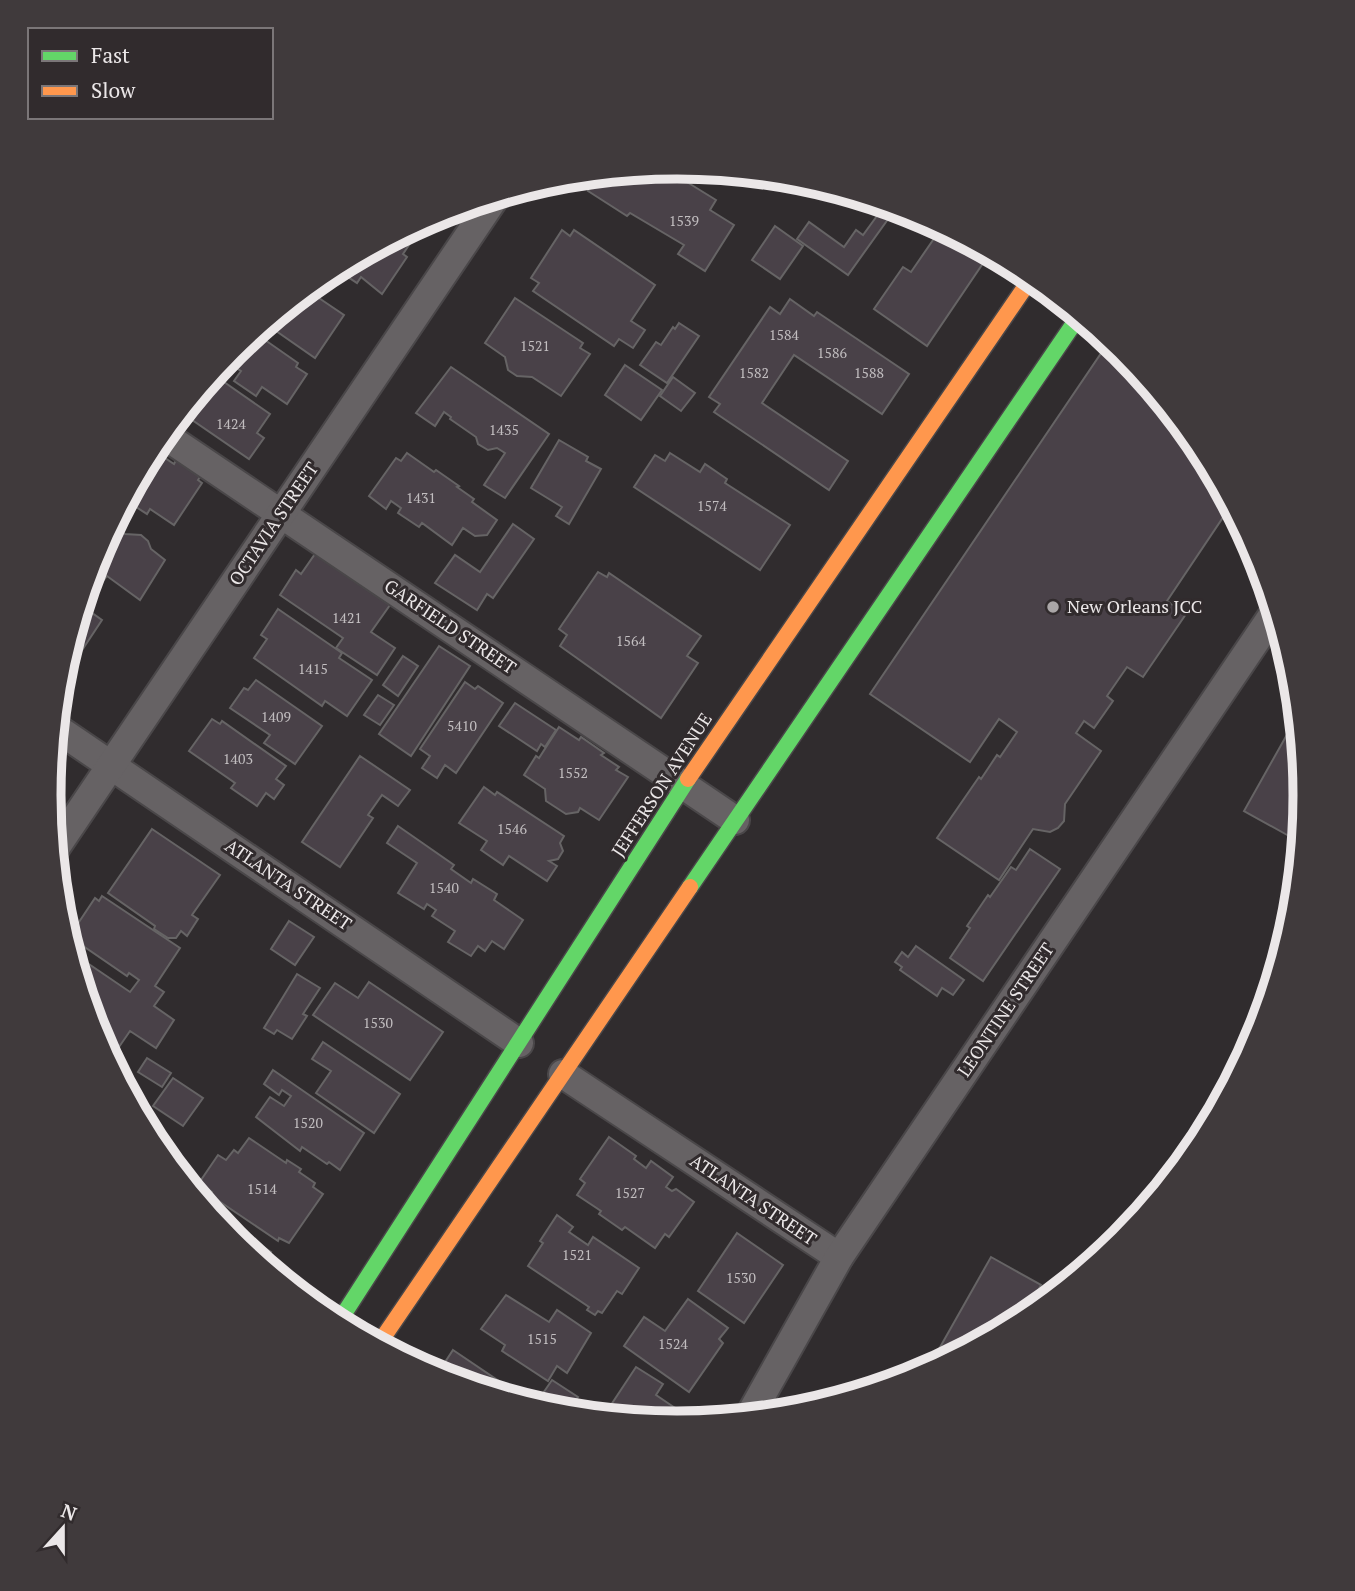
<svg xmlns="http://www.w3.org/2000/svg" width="1355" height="1591" font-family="'PT Serif',serif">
<rect width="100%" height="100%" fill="#302c2e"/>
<!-- building -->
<g fill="#494148" stroke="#666465" stroke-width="2">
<polygon points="679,167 676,171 684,176 682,179 716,200 710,210 734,225 705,271 678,254 684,245 630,213 627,216 588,191 598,175"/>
<polygon points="847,193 876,202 871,210"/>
<polygon points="882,209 891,215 848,275 797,239 809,222 844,247 856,230 863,235"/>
<polygon points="775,226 803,246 780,279 752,260"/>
<polygon points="942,227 990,253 927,346 874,309 903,267 911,272"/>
<polygon points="562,230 570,236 574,230 655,285 631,321 645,330 633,348 619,339 614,346 533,291 539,283 531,278"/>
<polygon points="407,231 415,236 403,254 407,257 382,294 361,277 357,283 336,269"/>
<polygon points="307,290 344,315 315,358 266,324"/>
<polygon points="515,298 583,343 580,348 590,354 561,396 532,377 517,376 508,370 505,357 485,343"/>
<polygon points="790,299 814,316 817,312 909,374 882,414 794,355 762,403 848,461 829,490 714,412 720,404 709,397 770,307 780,314"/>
<polygon points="679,323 699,336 667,383 640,365 656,342 661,345 673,327 675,329"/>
<polygon points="255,333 298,363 296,367 307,374 287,404 262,387 256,396 234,381 241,371 225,361"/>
<polygon points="1106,346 1131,363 1200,447 1237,516 1228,510 1167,601 1186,614 1143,677 1127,667 1107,696 1113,701 1094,728 1084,721 1076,733 1101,751 1065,804 1064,821 1058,828 1050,832 1033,829 999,880 937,838 979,777 981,779 997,755 1000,757 1017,732 999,719 970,762 870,694"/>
<polygon points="625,365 662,390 641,420 605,395"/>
<polygon points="451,367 549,434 505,498 484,485 505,453 497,448 488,450 478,444 476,437 450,419 451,417 444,412 435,426 416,413"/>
<polygon points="214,375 270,414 257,433 264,438 249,459 182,413"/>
<polygon points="673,377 695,393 681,411 660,396"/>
<polygon points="559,440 588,457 586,461 601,469 569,524 556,516 562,507 531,488"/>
<polygon points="153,450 174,464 176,460 200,477 198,480 202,483 174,525 150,509 147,514 133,505 129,511 123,507"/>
<polygon points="407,453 434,472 436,470 459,486 457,487 474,499 472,502 497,520 487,535 475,536 463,528 452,545 422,523 419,527 398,513 401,508 391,501 386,509 369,496 396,458 401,461"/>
<polygon points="670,453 700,472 705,464 727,479 725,483 790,525 760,570 634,487 655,455 665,461"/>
<polygon points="513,524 534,539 493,598 487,594 477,610 435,583 455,555 480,572"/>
<polygon points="113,525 125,534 141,535 148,541 151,549 165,560 140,600 107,576 103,581 92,572 97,555"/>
<polygon points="315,554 390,605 371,632 395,648 377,675 336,648 343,638 280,595 296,570 301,574"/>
<polygon points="598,572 607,577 609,573 701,636 687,656 698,663 661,718 560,646 567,635 559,629"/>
<polygon points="83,602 91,607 88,610 102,620 67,673 62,670"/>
<polygon points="278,609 342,653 339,658 372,680 347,716 325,701 322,706 254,658 267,639 261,635"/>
<polygon points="439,646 470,666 411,756 379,734"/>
<polygon points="403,656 418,666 398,696 383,685"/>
<polygon points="256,680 322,726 295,764 264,743 270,735 230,708 244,688 248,690"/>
<polygon points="465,682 475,689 478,686 503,703 456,773 445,765 437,778 422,768 430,756 420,749"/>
<polygon points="378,695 394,705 380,725 364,715"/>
<polygon points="515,703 556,730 545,747 541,744 537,751 499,726"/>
<polygon points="1298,715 1306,796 1304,817 1301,815 1289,836 1244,811"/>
<polygon points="212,719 220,724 222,721 286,766 276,779 284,785 274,799 266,793 257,806 231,788 235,783 189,751"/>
<polygon points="559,727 579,740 581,737 604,753 601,755 619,767 616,770 628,777 599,820 580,808 578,812 566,814 546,801 545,789 524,775 536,756 539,758"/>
<polygon points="360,756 410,790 398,806 382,795 368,815 373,818 340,867 302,842"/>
<polygon points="484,787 495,795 497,792 564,836 560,843 563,851 558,859 549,861 557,866 547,881 509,856 503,865 481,850 487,841 459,823"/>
<polygon points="398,826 454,865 451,869 471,883 473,879 497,894 494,900 523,920 504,949 492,941 485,951 478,946 471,956 448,942 455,931 432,916 436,910 427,904 424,909 398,893 417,863 387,843"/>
<polygon points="152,829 220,875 192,915 198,919 187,936 181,931 176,938 168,938 154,929 155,926 108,893"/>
<polygon points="1030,849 1060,869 983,981 950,958 970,928 967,926 988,895 990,897 1011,867 1016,870"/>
<polygon points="102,896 180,948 155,986 164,992 154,1006 174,1020 156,1048 130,1031 119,1047 96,1032 71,952 130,992 139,980 129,973 127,976 73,939 75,936 71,934 95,898 99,901"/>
<polygon points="289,921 314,937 295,965 271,949"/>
<polygon points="916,946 964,980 953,995 942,988 937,996 900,970 902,967 895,962 902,952 908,957"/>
<polygon points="297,974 320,988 303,1014 307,1016 292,1039 277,1030 274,1034 264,1028"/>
<polygon points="369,982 443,1032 410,1080 313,1015 335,983 358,998"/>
<polygon points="323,1042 400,1094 374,1133 316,1093 331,1071 312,1059"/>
<polygon points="147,1058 171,1073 162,1087 138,1072"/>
<polygon points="273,1070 364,1133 340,1170 329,1162 327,1164 302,1147 300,1151 256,1117 270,1097 284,1106 291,1096 282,1090 279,1095 264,1084"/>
<polygon points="173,1078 203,1098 183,1126 153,1106"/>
<polygon points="1205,1120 1211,1124 1200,1145 1173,1178"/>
<polygon points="609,1137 636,1156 634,1159 646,1168 651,1161 673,1177 666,1187 672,1191 676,1189 694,1202 669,1237 665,1234 655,1248 625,1227 622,1230 599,1214 601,1211 577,1195 585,1183 580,1179"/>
<polygon points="249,1138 286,1163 287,1160 301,1169 299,1172 315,1183 313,1187 323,1194 289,1243 279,1238 278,1241 210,1195 212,1192 199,1183 218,1155 226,1160 234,1150 238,1153"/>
<polygon points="210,1212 271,1252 263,1264 233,1240"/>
<polygon points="557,1215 573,1227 569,1232 588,1245 593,1237 639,1268 622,1294 617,1291 602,1313 598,1311 595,1315 587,1310 589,1307 528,1266 543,1243 540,1241"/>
<polygon points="737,1233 783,1265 744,1323 698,1291"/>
<polygon points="991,1257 1041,1285 1021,1321 926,1372"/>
<polygon points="506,1295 549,1322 557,1310 591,1333 567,1373 557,1366 548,1381 502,1351 505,1345 481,1329"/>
<polygon points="688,1299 728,1328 719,1339 723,1343 689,1392 624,1346 644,1317 665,1331"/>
<polygon points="453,1350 536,1406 436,1376"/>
<polygon points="636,1367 663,1384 656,1395 681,1412 673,1424 603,1417"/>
<polygon points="552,1380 578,1397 568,1413 550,1411 537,1402"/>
</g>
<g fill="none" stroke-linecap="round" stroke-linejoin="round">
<!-- street casing -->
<g stroke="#4a4749" stroke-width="32">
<g id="street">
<polyline points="164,435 735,820"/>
<polyline points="56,728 519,1043"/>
<polyline points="54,850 495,197"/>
<polyline points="563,1074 839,1257"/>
<polyline points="749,1417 839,1257 1275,612"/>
</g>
</g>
<!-- fast casing -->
<g stroke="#4a4749" stroke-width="19">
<g id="fast">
<polyline points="690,887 1079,316"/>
<polyline points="338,1323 688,779"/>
</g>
</g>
<!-- slow casing -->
<g stroke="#4a4749" stroke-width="19">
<g id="slow">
<polyline points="688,779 1032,277"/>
<polyline points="378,1345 690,887"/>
</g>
</g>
<!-- street -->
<use href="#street" stroke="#666264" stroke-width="28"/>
<!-- fast -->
<use href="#fast" stroke="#63d668" stroke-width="16"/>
<!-- slow -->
<use href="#slow" stroke="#ff974d" stroke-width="16"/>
</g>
<!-- markers -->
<circle fill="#aaa6a7" stroke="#312b2d" stroke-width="2.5" cx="1053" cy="607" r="7"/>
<g text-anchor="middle" stroke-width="6" stroke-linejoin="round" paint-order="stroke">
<!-- number labels -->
<g font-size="14" fill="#c2bec0">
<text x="684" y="226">1539</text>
<text x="784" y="340">1584</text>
<text x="535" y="351">1521</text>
<text x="832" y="358">1586</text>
<text x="754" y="378">1582</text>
<text x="869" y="378">1588</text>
<text x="231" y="429">1424</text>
<text x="504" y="435">1435</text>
<text x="421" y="503">1431</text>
<text x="712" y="511">1574</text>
<text x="347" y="623">1421</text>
<text x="631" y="646">1564</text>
<text x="313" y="674">1415</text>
<text x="276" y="722">1409</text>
<text x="462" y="731">5410</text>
<text x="238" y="764">1403</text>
<text x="573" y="778">1552</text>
<text x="512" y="834">1546</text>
<text x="444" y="893">1540</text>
<text x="378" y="1028">1530</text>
<text x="308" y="1128">1520</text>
<text x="262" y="1194">1514</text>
<text x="630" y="1198">1527</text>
<text x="577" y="1260">1521</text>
<text x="741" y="1283">1530</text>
<text x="542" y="1344">1515</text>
<text x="673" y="1349">1524</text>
</g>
<!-- street labels -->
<g font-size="18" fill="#ebe7e8" stroke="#312b2d">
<text transform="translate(274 524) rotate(-56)" y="6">OCTAVIA STREET</text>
<text transform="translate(450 627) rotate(34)" y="6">GARFIELD STREET</text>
<text transform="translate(662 785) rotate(-57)" y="6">JEFFERSON AVENUE</text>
<text transform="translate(288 885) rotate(34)" y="6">ATLANTA STREET</text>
<text transform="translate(1006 1010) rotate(-56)" y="6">LEONTINE STREET</text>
<text transform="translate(753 1200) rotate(34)" y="6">ATLANTA STREET</text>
</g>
<!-- poi labels -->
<g font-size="18" fill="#ebe7e8" stroke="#312b2d" text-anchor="start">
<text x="1067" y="613">New Orleans JCC</text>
</g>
</g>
<!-- crop -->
<path d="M0 0H1355V1591H0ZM61 795a616 616 0 1 1 1232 0a616 616 0 1 1-1232 0Z" fill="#403a3c" fill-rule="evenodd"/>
<path fill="none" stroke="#ebe7e8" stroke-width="9" d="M61 795a616 616 0 1 1 1232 0a616 616 0 1 1-1232 0Z"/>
<!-- legend -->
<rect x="28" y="28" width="245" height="91" fill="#312b2d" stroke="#7b7678" stroke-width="2"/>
<rect x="42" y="51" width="35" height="10" fill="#63d668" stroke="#7b7678" stroke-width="2"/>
<text x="91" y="63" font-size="21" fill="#ebe7e8">Fast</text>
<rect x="42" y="86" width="35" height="10" fill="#ff974d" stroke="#7b7678" stroke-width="2"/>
<text x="91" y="98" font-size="21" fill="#ebe7e8">Slow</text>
<!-- north arrow -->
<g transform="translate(63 1528) rotate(21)" stroke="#312b2d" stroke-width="5" paint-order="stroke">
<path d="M0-5L12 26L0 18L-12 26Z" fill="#ebe7e8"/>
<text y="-10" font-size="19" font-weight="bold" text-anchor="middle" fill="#ebe7e8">N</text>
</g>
</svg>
